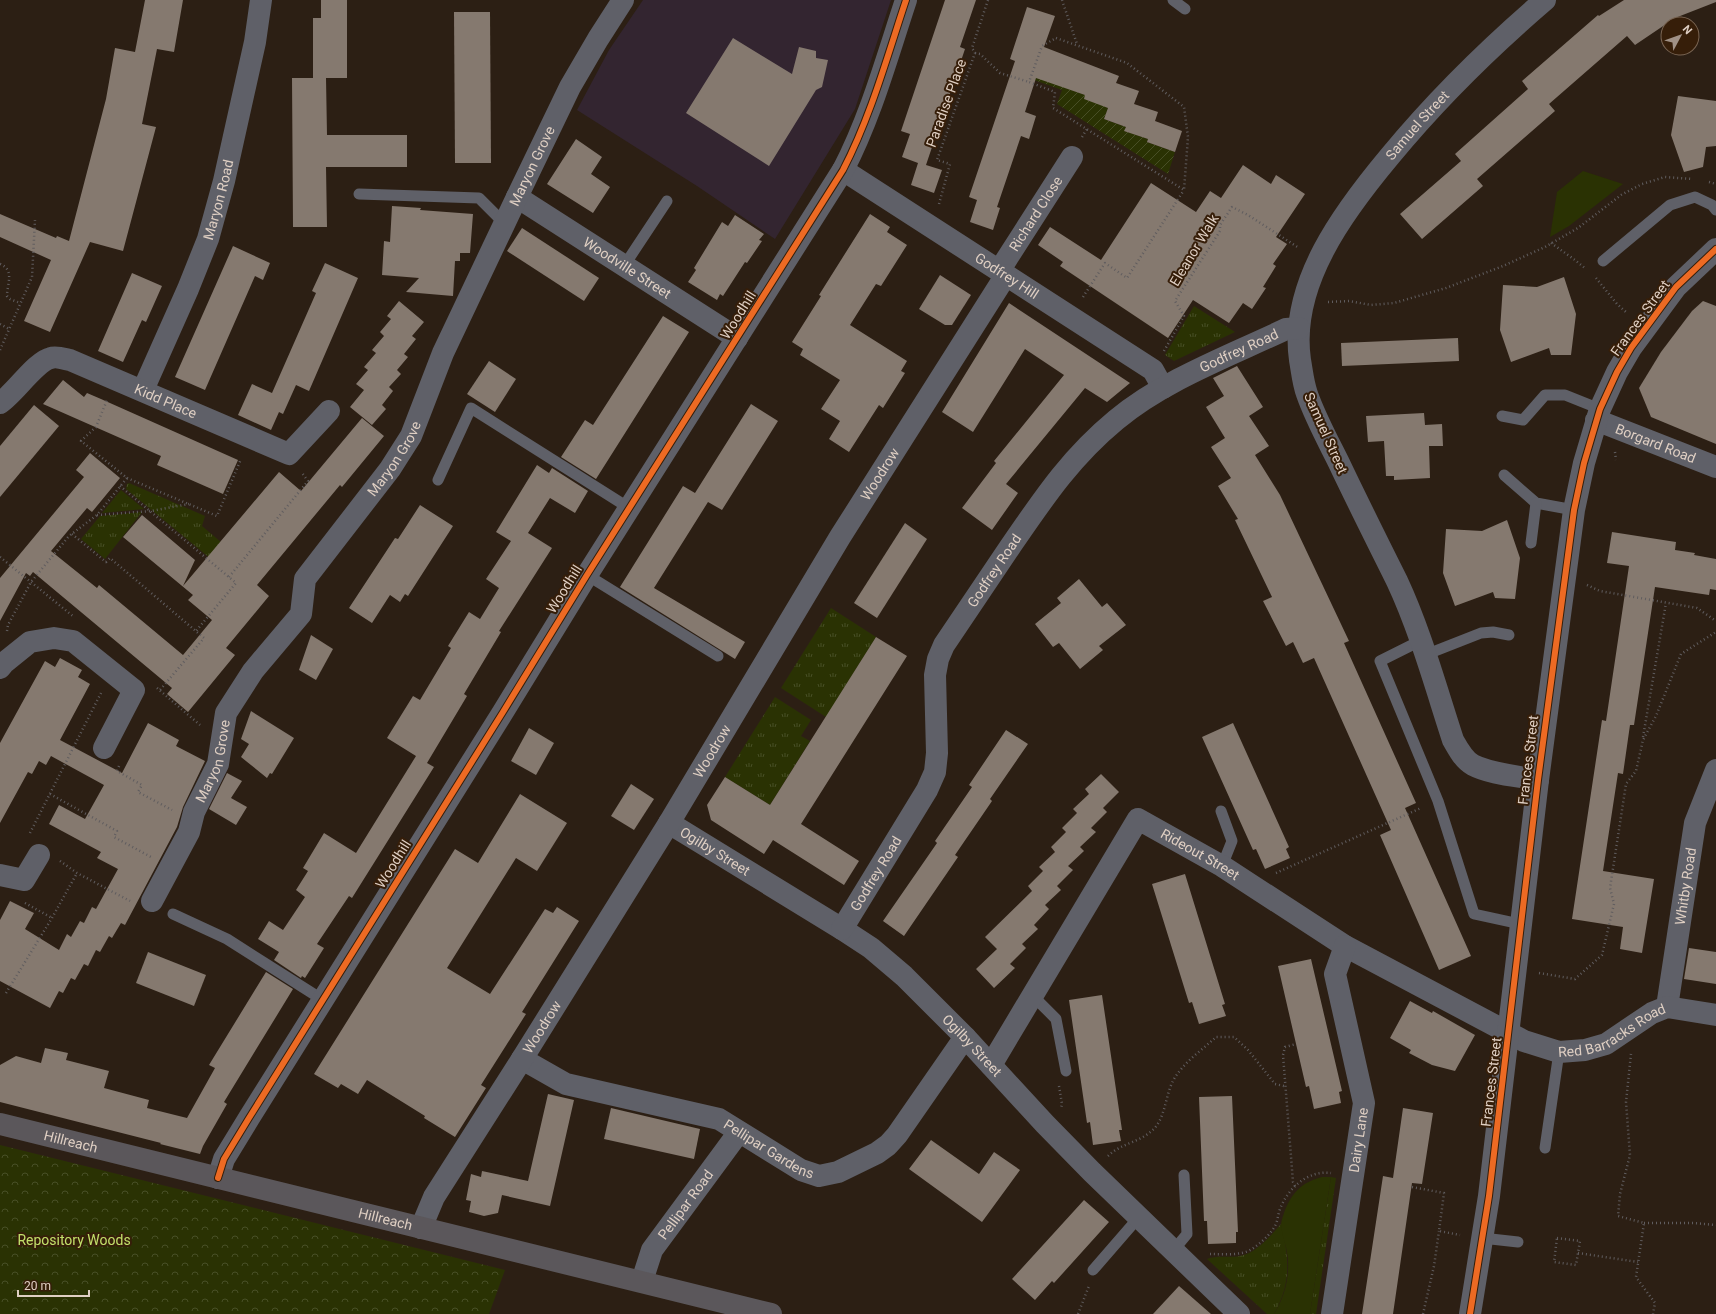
<svg xmlns="http://www.w3.org/2000/svg" width="1716" height="1314" font-family="Roboto,sans-serif">
<defs>
<pattern id="grass-tufts" width="24" height="20" patternUnits="userSpaceOnUse"><rect width="24" height="20" fill="#2a3203"/><path d="M3 7l-1-3M5 7V3M7 7l1-3M15 17l-1-3M17 17v-4M19 17l1-3" fill="none" stroke="#484f26"/></pattern>
<pattern id="forest-crowns" width="20" height="18" patternUnits="userSpaceOnUse"><rect width="20" height="18" fill="#2a3203"/><path d="M2 6a3 3 0 1 1 6 0M12 15a3 3 0 1 1 6 0" fill="none" stroke="#484f26"/></pattern>
<pattern id="garden-furrows" width="10" height="10" patternUnits="userSpaceOnUse"><rect width="10" height="10" fill="#2a3203"/><path d="M-1 1l2-2M0 10L10 0M9 11l2-2" fill="none" stroke="#484f26"/></pattern>
</defs>
<rect width="100%" height="100%" fill="#2c1f14"/>
<!-- education -->
<polygon fill="#332530" points="643,0 891,0 855,109 775,239 697,186 577,110 609,50"/>
<!-- grass -->
<g fill="url(#grass-tufts)">
<polygon points="1194,306 1235,332 1174,361 1165,355"/>
<polygon points="129,483 205,516 202,526 240,558 228,573 126,489 127,484"/>
<polygon points="121,490 144,509 102,513"/>
<polygon points="142,512 105,559 81,539 100,516"/>
<polygon points="831,608 876,637 826,717 781,688"/>
<polygon points="775,697 811,720 801,736 810,741 770,805 725,777"/>
<polygon points="1331,1177 1336,1178 1316,1314 1310,1314"/>
<path d="M1281 1224C1289 1257 1292 1282 1274 1314H1267L1207 1259C1216 1255 1230 1258 1240 1256 1257 1253 1270 1236 1281 1224Z"/>
</g>
<!-- forest -->
<polygon fill="url(#forest-crowns)" points="0,1145 505,1270 489,1314 0,1314"/>
<!-- park -->
<g fill="#2a3203">
<polygon points="1583,171 1623,184 1569,226 1550,237 1557,192"/>
<path d="M1322 1177H1331L1310 1314H1274C1284 1298 1289 1280 1288 1261 1288 1249 1282 1237 1281 1225 1281 1221 1283 1216 1284 1213 1291 1193 1302 1182 1322 1177Z"/>
</g>
<!-- garden -->
<polygon fill="url(#garden-furrows)" points="1037,69 1064,87 1085,95 1108,108 1104,119 1126,127 1125,131 1148,139 1147,142 1175,152 1168,174 1057,104 1062,90 1034,80"/>
<!-- building -->
<g fill="#85796f">
<polygon points="145,0 183,0 174,52 157,49 142,124 156,127 123,251 90,242 50,332 24,321 51,260 0,237 0,214 56,238 57,236 69,241 106,99 115,48 135,52"/>
<polygon points="321,0 347,0 347,78 326,78 327,135 407,135 407,167 326,167 327,227 293,227 292,78 313,78 313,18 321,18"/>
<polygon points="945,0 976,0 960,47 965,49 926,165 942,170 934,193 911,185 918,163 902,157 910,134 901,131"/>
<polygon points="1624,0 1716,0 1716,2 1675,18 1635,45 1627,36 1549,104 1555,111 1477,179 1483,186 1422,239 1400,214 1461,161 1455,154 1528,89 1522,81 1598,15 1599,16"/>
<polygon points="1027,7 1055,16 1044,47 1119,76 1116,83 1139,91 1134,104 1158,112 1155,121 1182,131 1175,152 1147,142 1148,139 1124,131 1126,127 1104,119 1108,108 1084,99 1085,95 1036,78 1025,112 1036,116 1029,139 1021,136 997,207 1000,208 993,230 970,222 977,200 969,197 1015,61 1010,59"/>
<polygon points="454,12 490,12 491,163 455,163"/>
<polygon points="733,38 792,74 799,47 816,51 816,58 828,60 822,87 816,90 769,166 686,113"/>
<polygon points="1678,96 1716,101 1716,146 1706,147 1703,167 1684,172 1671,135"/>
<polygon points="576,139 602,157 591,174 610,187 593,213 547,184"/>
<polygon points="1243,165 1271,184 1276,175 1305,194 1276,237 1287,244 1273,264 1276,266 1263,287 1266,288 1252,309 1243,303 1229,323 1193,300 1168,338 1060,266 1063,262 1038,245 1050,227 1101,260 1151,183 1196,212 1210,191 1221,198"/>
<polygon points="392,206 421,208 420,210 473,214 470,253 460,253 460,261 455,261 453,296 406,292 419,278 382,275 384,241 390,242"/>
<polygon points="870,214 890,227 887,232 907,245 881,286 876,284 850,325 907,361 901,371 905,373 883,408 879,405 849,452 829,439 840,421 821,409 840,380 800,355 803,349 792,342 821,296 819,295"/>
<polygon points="735,215 764,234 759,240 762,241 747,263 745,262 723,296 720,294 717,300 688,282 696,270 694,268 722,222 728,226"/>
<polygon points="522,228 599,278 584,301 507,251"/>
<polygon points="233,246 270,263 263,280 255,276 205,390 175,377"/>
<polygon points="325,263 358,278 309,391 296,385 283,414 279,412 271,430 238,415 252,384 272,393 316,293 312,291"/>
<polygon points="132,273 162,286 146,322 142,320 123,362 98,351"/>
<polygon points="940,275 971,295 952,325 945,325 919,309"/>
<polygon points="1564,277 1576,314 1571,355 1551,355 1549,348 1511,362 1500,330 1503,285 1537,287"/>
<polygon points="399,301 424,322 412,336 416,339 404,354 408,357 397,370 401,374 389,387 393,391 382,405 386,409 372,425 350,407 364,390 356,384 368,370 364,367 376,353 372,350 384,336 380,332 391,319 387,316"/>
<polygon points="1703,301 1716,306 1716,444 1651,417 1639,388 1661,352 1692,311"/>
<polygon points="1009,303 1130,383 1107,402 1085,388 1006,484 1018,493 992,530 962,508 996,463 994,461 1064,375 1025,349 973,432 942,412"/>
<polygon points="663,316 689,332 596,479 561,457 585,420 593,425"/>
<polygon points="1458,338 1459,361 1342,366 1341,343"/>
<polygon points="489,361 516,379 495,412 467,394"/>
<polygon points="1237,366 1263,407 1249,416 1269,446 1255,455 1280,495 1349,641 1344,643 1416,803 1405,808 1471,956 1439,970 1380,835 1391,830 1314,658 1303,663 1293,642 1286,646 1263,601 1272,597 1235,520 1238,519 1218,486 1231,478 1211,447 1225,438 1206,407 1224,396 1213,378"/>
<polygon points="63,380 84,397 87,393 101,399 238,460 223,494 157,465 161,456 43,404"/>
<polygon points="751,404 778,421 722,510 708,502 654,588 745,642 735,659 620,587 683,486 695,493"/>
<polygon points="34,405 59,426 0,497 0,446"/>
<polygon points="1424,413 1425,425 1442,424 1443,446 1429,446 1430,478 1394,480 1394,476 1386,476 1384,441 1368,442 1366,416"/>
<polygon points="362,418 384,436 342,487 340,485 257,585 269,596 226,648 235,655 188,712 167,694 172,688 33,572 30,576 26,573 0,621 0,578 84,477 76,470 90,453 120,478 92,512 87,508 51,551 97,588 99,585 183,655 212,620 188,600 193,595 123,537 142,515 195,560 183,586 279,472 301,491"/>
<polygon points="537,465 549,473 552,468 588,491 575,513 550,498 528,533 552,548 499,631 501,632 464,694 467,696 427,763 434,767 352,898 349,896 317,944 324,948 305,978 302,976 301,978 274,960 279,952 258,939 269,921 283,930 305,897 296,890 308,871 303,868 324,833 356,853 416,756 387,738 413,696 420,700 451,648 448,646 469,612 480,619 499,588 486,579 511,541 496,532"/>
<polygon points="420,505 453,526 408,596 405,594 400,602 390,595 372,623 349,608 395,538 398,539"/>
<polygon points="1507,520 1520,558 1515,599 1495,598 1493,592 1455,606 1443,573 1446,529 1482,531"/>
<polygon points="905,523 927,539 877,618 854,603"/>
<polygon points="1612,532 1676,542 1675,550 1695,553 1694,555 1716,559 1716,590 1710,589 1709,595 1655,587 1634,725 1630,725 1623,774 1618,773 1603,871 1654,879 1642,953 1620,949 1623,927 1572,919 1602,720 1606,721 1629,566 1607,563"/>
<polygon points="1079,579 1102,607 1107,603 1126,625 1099,646 1103,650 1080,669 1059,643 1053,647 1035,624 1061,603 1057,598"/>
<polygon points="311,635 333,649 316,680 299,670"/>
<polygon points="876,637 907,656 801,824 859,861 844,885 773,840 764,854 711,820 707,805 725,777 770,805"/>
<polygon points="60,658 82,670 78,677 90,684 60,740 122,773 148,723 179,740 176,746 205,761 183,807 177,827 125,925 121,923 112,938 109,936 100,952 96,950 88,966 84,964 75,980 71,978 63,993 59,991 50,1008 0,981 0,920 10,901 34,913 25,929 59,950 67,934 71,937 80,921 84,923 92,907 96,909 118,869 97,858 101,852 49,824 59,805 85,819 104,785 51,756 46,765 39,761 32,774 28,772 0,823 0,743 45,661 55,667"/>
<polygon points="251,711 294,738 272,774 270,773 267,778 241,757 249,744 241,739"/>
<polygon points="1233,723 1289,847 1286,849 1290,858 1265,869 1256,849 1253,850 1202,737"/>
<polygon points="529,728 554,743 536,775 511,761"/>
<polygon points="1006,730 1028,744 990,799 992,801 955,855 958,857 904,936 883,921 937,843 935,841 972,787 969,785"/>
<polygon points="227,773 242,781 231,798 247,807 236,825 209,809"/>
<polygon points="1101,774 1119,792 1103,808 1107,812 1091,828 1096,832 1080,847 1084,851 1068,866 1073,870 1057,886 1061,890 1045,905 1049,909 1034,925 1038,929 1022,944 1026,948 1010,964 1015,968 994,988 976,969 997,949 985,937 1032,891 1028,886 1043,871 1039,867 1055,852 1051,847 1066,832 1062,828 1077,813 1073,809 1089,794 1085,789"/>
<polygon points="631,784 654,799 634,830 611,816"/>
<polygon points="520,794 567,823 537,871 516,858 447,968 490,994 545,909 553,913 557,907 579,921 522,1012 526,1014 481,1085 486,1088 455,1137 424,1118 425,1116 367,1080 358,1094 341,1084 338,1088 314,1074 455,849 478,863"/>
<polygon points="1185,874 1225,1004 1222,1005 1226,1016 1199,1024 1192,1002 1189,1003 1152,884"/>
<polygon points="1689,948 1716,952 1716,984 1684,979"/>
<polygon points="148,952 206,975 194,1006 136,983"/>
<polygon points="1311,959 1342,1091 1339,1092 1341,1103 1314,1109 1309,1086 1306,1087 1278,966"/>
<polygon points="266,972 293,989 224,1102 227,1104 203,1146 200,1154 160,1144 161,1143 0,1102 0,1065 16,1056 41,1063 45,1048 68,1053 66,1060 109,1071 104,1088 149,1100 147,1108 187,1118 215,1068 209,1065"/>
<polygon points="1102,995 1122,1130 1119,1130 1121,1141 1093,1145 1090,1122 1087,1123 1069,1000"/>
<polygon points="1410,1001 1432,1013 1433,1011 1475,1035 1455,1071 1432,1065 1409,1053 1411,1050 1390,1038"/>
<polygon points="548,1094 574,1100 550,1206 502,1195 498,1213 484,1216 469,1212 471,1201 466,1200 471,1174 481,1177 482,1171 528,1181"/>
<polygon points="1232,1096 1238,1232 1236,1232 1236,1243 1208,1244 1207,1221 1204,1221 1199,1097"/>
<polygon points="611,1108 700,1129 694,1159 604,1139"/>
<polygon points="1403,1108 1433,1113 1422,1184 1412,1183 1393,1314 1362,1314 1383,1176 1393,1178"/>
<polygon points="931,1140 979,1174 994,1152 1020,1170 982,1222 909,1169"/>
<polygon points="1084,1200 1109,1222 1054,1283 1052,1281 1035,1300 1012,1279"/>
<polygon points="1179,1286 1211,1314 1153,1314"/>
</g>
<g fill="none" stroke-linecap="round" stroke-linejoin="round">
<!-- path -->
<g stroke="#605d5f" stroke-width="2.5" stroke-dasharray="1 3" stroke-linecap="butt">
<polyline points="1062,0 1077,44"/>
<polygon points="1056,38 1127,63 1184,107 1188,137 1184,190 1053,108 1055,92 1029,82 1042,46"/>
<polyline points="975,53 980,54 1000,73 1029,82"/>
<polyline points="1082,137 1087,129"/>
<polyline points="1709,182 1716,184"/>
<polyline points="939,204 950,164 937,160 975,53 972,48 988,0"/>
<polyline points="1551,243 1575,260 1586,269"/>
<path d="M0 264C15 270 7 284 7 296L10 299 20 303"/>
<polyline points="1596,278 1617,304 1626,312"/>
<polyline points="1083,297 1105,263 1127,278 1184,190"/>
<polyline points="1328,302 1349,301 1371,305 1394,303 1446,288 1503,266 1545,247 1578,228 1621,195 1642,184 1665,177 1692,179"/>
<polyline points="0,324 9,329"/>
<polyline points="0,350 32,277 35,220"/>
<polyline points="1164,351 1184,316 1175,301 1220,231 1220,225 1232,207 1248,215 1299,248"/>
<polyline points="1615,452 1616,460"/>
<polyline points="127,478 217,516 241,459"/>
<polyline points="120,486 236,583 196,631"/>
<polyline points="97,515 151,511 189,504"/>
<polyline points="72,534 106,562 110,558 204,638 160,690"/>
<polyline points="0,557 74,617"/>
<polyline points="229,577 308,481 302,473"/>
<polyline points="1587,585 1600,591 1697,608 1716,621"/>
<polyline points="7,631 8,625 31,582 69,536 97,515 127,478 81,441 96,427 107,400"/>
<polyline points="157,688 200,725"/>
<polyline points="1643,737 1666,603"/>
<polyline points="119,766 117,771 142,785 138,792 172,810"/>
<polyline points="50,794 117,831 114,837 151,857"/>
<polyline points="30,833 101,693"/>
<polyline points="60,861 77,873 130,901"/>
<polyline points="1276,873 1421,808"/>
<polyline points="25,903 52,918"/>
<polyline points="1539,973 1575,979 1602,955 1614,904 1610,888 1626,784 1636,771 1643,740 1656,716 1681,654 1716,632"/>
<polyline points="6,993 52,918 77,873"/>
<polyline points="1631,1054 1626,1102 1630,1155 1620,1194 1618,1216 1644,1223 1636,1277 1655,1303 1653,1314"/>
<polyline points="1059,1086 1062,1104 1061,1108"/>
<path d="M1108 1156C1122 1142 1145 1142 1157 1125 1166 1112 1166 1093 1174 1079 1184 1062 1202 1050 1216 1037H1234L1248 1050 1275 1084 1284 1086"/>
<polyline points="1295,1186 1293,1182 1283,1055 1285,1047 1296,1044"/>
<polyline points="1412,1187 1444,1193 1439,1231 1460,1235"/>
<polyline points="1644,1223 1693,1223 1716,1225"/>
<polygon points="1557,1238 1580,1241 1576,1265 1554,1262"/>
<polyline points="1578,1253 1638,1262"/>
<path d="M1210 1254C1224 1254 1241 1256 1252 1249 1261 1243 1271 1234 1276 1224 1278 1219 1278 1214 1280 1209 1288 1188 1308 1170 1331 1173"/>
<polyline points="1078,1314 1089,1286"/>
<polyline points="1423,1314 1434,1266 1439,1231"/>
</g>
<!-- service -->
<g stroke="#5f6068" stroke-width="11">
<polyline points="1173,0 1185,9"/>
<polyline points="359,194 479,198 504,223"/>
<polyline points="1603,261 1670,205 1695,197 1712,205 1716,210"/>
<polyline points="624,266 667,201"/>
<polyline points="1502,416 1523,420 1545,395 1565,395 1600,409"/>
<polyline points="1504,475 1536,503 1574,510"/>
<polyline points="438,480 471,408 629,508"/>
<polyline points="1531,543 1536,503"/>
<polyline points="587,575 718,656"/>
<polyline points="1420,641 1380,661 1438,801 1474,914 1520,924"/>
<polyline points="1425,655 1481,633 1493,632 1509,635"/>
<polyline points="1221,811 1232,841 1222,866"/>
<polyline points="173,914 227,939 323,1000"/>
<polyline points="1033,996 1056,1019 1066,1071"/>
<polyline points="1545,1148 1559,1052"/>
<polyline points="1482,1238 1518,1242"/>
<polyline points="1173,1251 1187,1234 1184,1175"/>
<polyline points="1093,1270 1139,1217"/>
</g>
<!-- minor -->
<g stroke="#5f6068" stroke-width="22">
<path id="s1" d="M843 170 1153 370 1163 388"/>
<path id="s2" d="M517 197 737 338"/>
<path id="s3" d="M999 271 1072 157"/>
<path id="s4" d="M143 390 188 289 208 239 224 181 255 42 261 0"/>
<path id="s5" d="M0 403C15 393 36 361 51 358 56 356 65 359 70 360L289 454 329 411"/>
<path id="s6" d="M1596 420 1716 467"/>
<polyline points="0,668 4,663 30,642 54,638 73,641 134,690 104,748"/>
<path id="s7" d="M1538 780C1518 776 1490 774 1473 765 1464 760 1458 749 1453 740 1436 688 1420 630 1397 581 1377 541 1357 501 1338 461 1327 439 1315 417 1307 394 1303 383 1302 371 1300 360 1289 284 1344 211 1390 156 1437 99 1489 48 1545 0"/>
<path id="s8" d="M669 823 842 929 871 948 904 976 965 1037 1045 1124 1092 1172 1239 1314"/>
<polyline points="0,875 24,880 39,855"/>
<path id="s9" d="M152 901 189 832 194 812 218 764 226 713 253 671 301 614 305 579 390 469 411 436 443 353 517 197 570 87 598 39 623 0"/>
<path id="s10" d="M842 929 927 790 935 772 937 753 935 675 938 659 944 645C966 612 988 580 1010 547 1043 499 1070 458 1116 420 1164 380 1229 356 1286 329L1299 328"/>
<path id="s11" d="M1667 1007 1695 823 1716 770"/>
<path id="s12" d="M522 1059 566 1084 719 1119 801 1170 819 1176 838 1172 877 1153 888 1145 897 1135 965 1037"/>
<path id="s13" d="M991 1065 1138 819 1222 866 1345 946 1524 1041 1559 1052 1585 1050 1606 1044 1652 1013 1667 1007 1716 1015"/>
<path d="M218 1178 224 1159 249 1118 503 712 587 575 843 170C871 116 887 57 906 0"/>
<path id="s14" d="M421 1228 434 1197 522 1059 669 823 840 537 1006 275"/>
<path id="s15" d="M642 1281 652 1250 739 1132"/>
<path id="s16" d="M1332 1314 1364 1103 1335 974 1345 946"/>
</g>
<!-- tertiary -->
<polyline stroke="#5f6068" stroke-width="22" points="1470,1314 1489,1196 1538,780 1574,510 1584,463 1600,409 1617,372 1631,348 1676,287 1716,249"/>
<!-- secondary -->
<path stroke="#5b575b" stroke-width="22" id="s17" d="M0 1124 771 1314"/>
<!-- cycleway casing -->
<g stroke="#361e09" stroke-width="8">
<g id="cycleway">
<path d="M218 1178 224 1159 249 1118 503 712 587 575 843 170C871 116 887 57 906 0"/>
<polyline points="1470,1314 1489,1196 1538,780 1574,510 1584,463 1600,409 1617,372 1631,348 1676,287 1716,249"/>
</g>
</g>
<!-- cycleway -->
<use href="#cycleway" stroke="#ed6a23" stroke-width="6"/>
</g>
<g text-anchor="middle" stroke-width="4" stroke-linejoin="round" paint-order="stroke">
<!-- street labels -->
<g font-size="14" fill="#dfcfc3" stroke="#361e09">
<text transform="translate(946 103) rotate(-70)" y="5">Paradise Place</text>
<text dy="5" stroke="none"><textPath href="#s7" startOffset="781">Samuel Street</textPath></text>
<text dy="5" stroke="none"><textPath href="#s9" startOffset="838">Maryon Grove</textPath></text>
<text dy="5" stroke="none"><textPath href="#s4" startOffset="205">Maryon Road</textPath></text>
<text dy="5" stroke="none"><textPath href="#s3" startOffset="68">Richard Close</textPath></text>
<text transform="translate(1194 250) rotate(-59)" y="5">Eleanor Walk</text>
<text dy="5" stroke="none"><textPath href="#s2" startOffset="131">Woodville Street</textPath></text>
<text dy="5" stroke="none"><textPath href="#s1" startOffset="195">Godfrey Hill</textPath></text>
<text transform="translate(738 315) rotate(-58)" y="5">Woodhill</text>
<text transform="translate(1640 318) rotate(-54)" y="5">Frances Street</text>
<text dy="5" stroke="none"><textPath href="#s10" startOffset="737">Godfrey Road</textPath></text>
<text dy="5" stroke="none"><textPath href="#s5" startOffset="192">Kidd Place</textPath></text>
<text transform="translate(1326 433) rotate(66)" y="5">Samuel Street</text>
<text dy="5" stroke="none"><textPath href="#s6" startOffset="64">Borgard Road</textPath></text>
<text dy="5" stroke="none"><textPath href="#s9" startOffset="514">Maryon Grove</textPath></text>
<text dy="5" stroke="none"><textPath href="#s14" startOffset="883">Woodrow</textPath></text>
<text dy="5" stroke="none"><textPath href="#s10" startOffset="401">Godfrey Road</textPath></text>
<text transform="translate(564 589) rotate(-58)" y="5">Woodhill</text>
<text dy="5" stroke="none"><textPath href="#s14" startOffset="559">Woodrow</textPath></text>
<text dy="5" stroke="none"><textPath href="#s9" startOffset="154">Maryon Grove</textPath></text>
<text transform="translate(1528 760) rotate(-83)" y="5">Frances Street</text>
<text dy="5" stroke="none"><textPath href="#s8" startOffset="54">Ogilby Street</textPath></text>
<text dy="5" stroke="none"><textPath href="#s13" startOffset="358">Rideout Street</textPath></text>
<text transform="translate(393 864) rotate(-58)" y="5">Woodhill</text>
<text dy="5" stroke="none"><textPath href="#s10" startOffset="65">Godfrey Road</textPath></text>
<text dy="5" stroke="none"><textPath href="#s11" startOffset="122">Whitby Road</textPath></text>
<text dy="5" stroke="none"><textPath href="#s14" startOffset="235">Woodrow</textPath></text>
<text dy="5" stroke="none"><textPath href="#s13" startOffset="827">Red Barracks Road</textPath></text>
<text dy="5" stroke="none"><textPath href="#s8" startOffset="378">Ogilby Street</textPath></text>
<text transform="translate(1491 1082) rotate(-83)" y="5">Frances Street</text>
<text dy="5" stroke="none"><textPath href="#s16" startOffset="176">Dairy Lane</textPath></text>
<text dy="5" stroke="none"><textPath href="#s17" startOffset="73">Hillreach</textPath></text>
<text dy="5" stroke="none"><textPath href="#s12" startOffset="266">Pellipar Gardens</textPath></text>
<text dy="5" stroke="none"><textPath href="#s15" startOffset="89">Pellipar Road</textPath></text>
<text dy="5" stroke="none"><textPath href="#s17" startOffset="397">Hillreach</textPath></text>
</g>
<!-- park labels -->
<g font-size="14" fill="#c2e06a" stroke="#361e09">
<text x="74" y="1245">Repository Woods</text>
</g>
</g>
<!-- north arrow -->
<g transform="translate(1680 36) rotate(49)"><circle r="19" fill="#361e09" stroke="#7a6553"/>
<path d="M0-3L7 15L0 10L-7 15Z" fill="#a09186"/>
<text y="-6" font-size="11" font-weight="bold" text-anchor="middle" fill="#dfcfc3">N</text>
</g>
<!-- scale -->
<path d="M18 1290v6h71v-6" fill="none" stroke="#dfcfc3" stroke-width="2"/>
<text x="24" y="1290" font-size="12" fill="#dfcfc3" stroke="#361e09" stroke-width="3" paint-order="stroke">20 m</text>
</svg>
